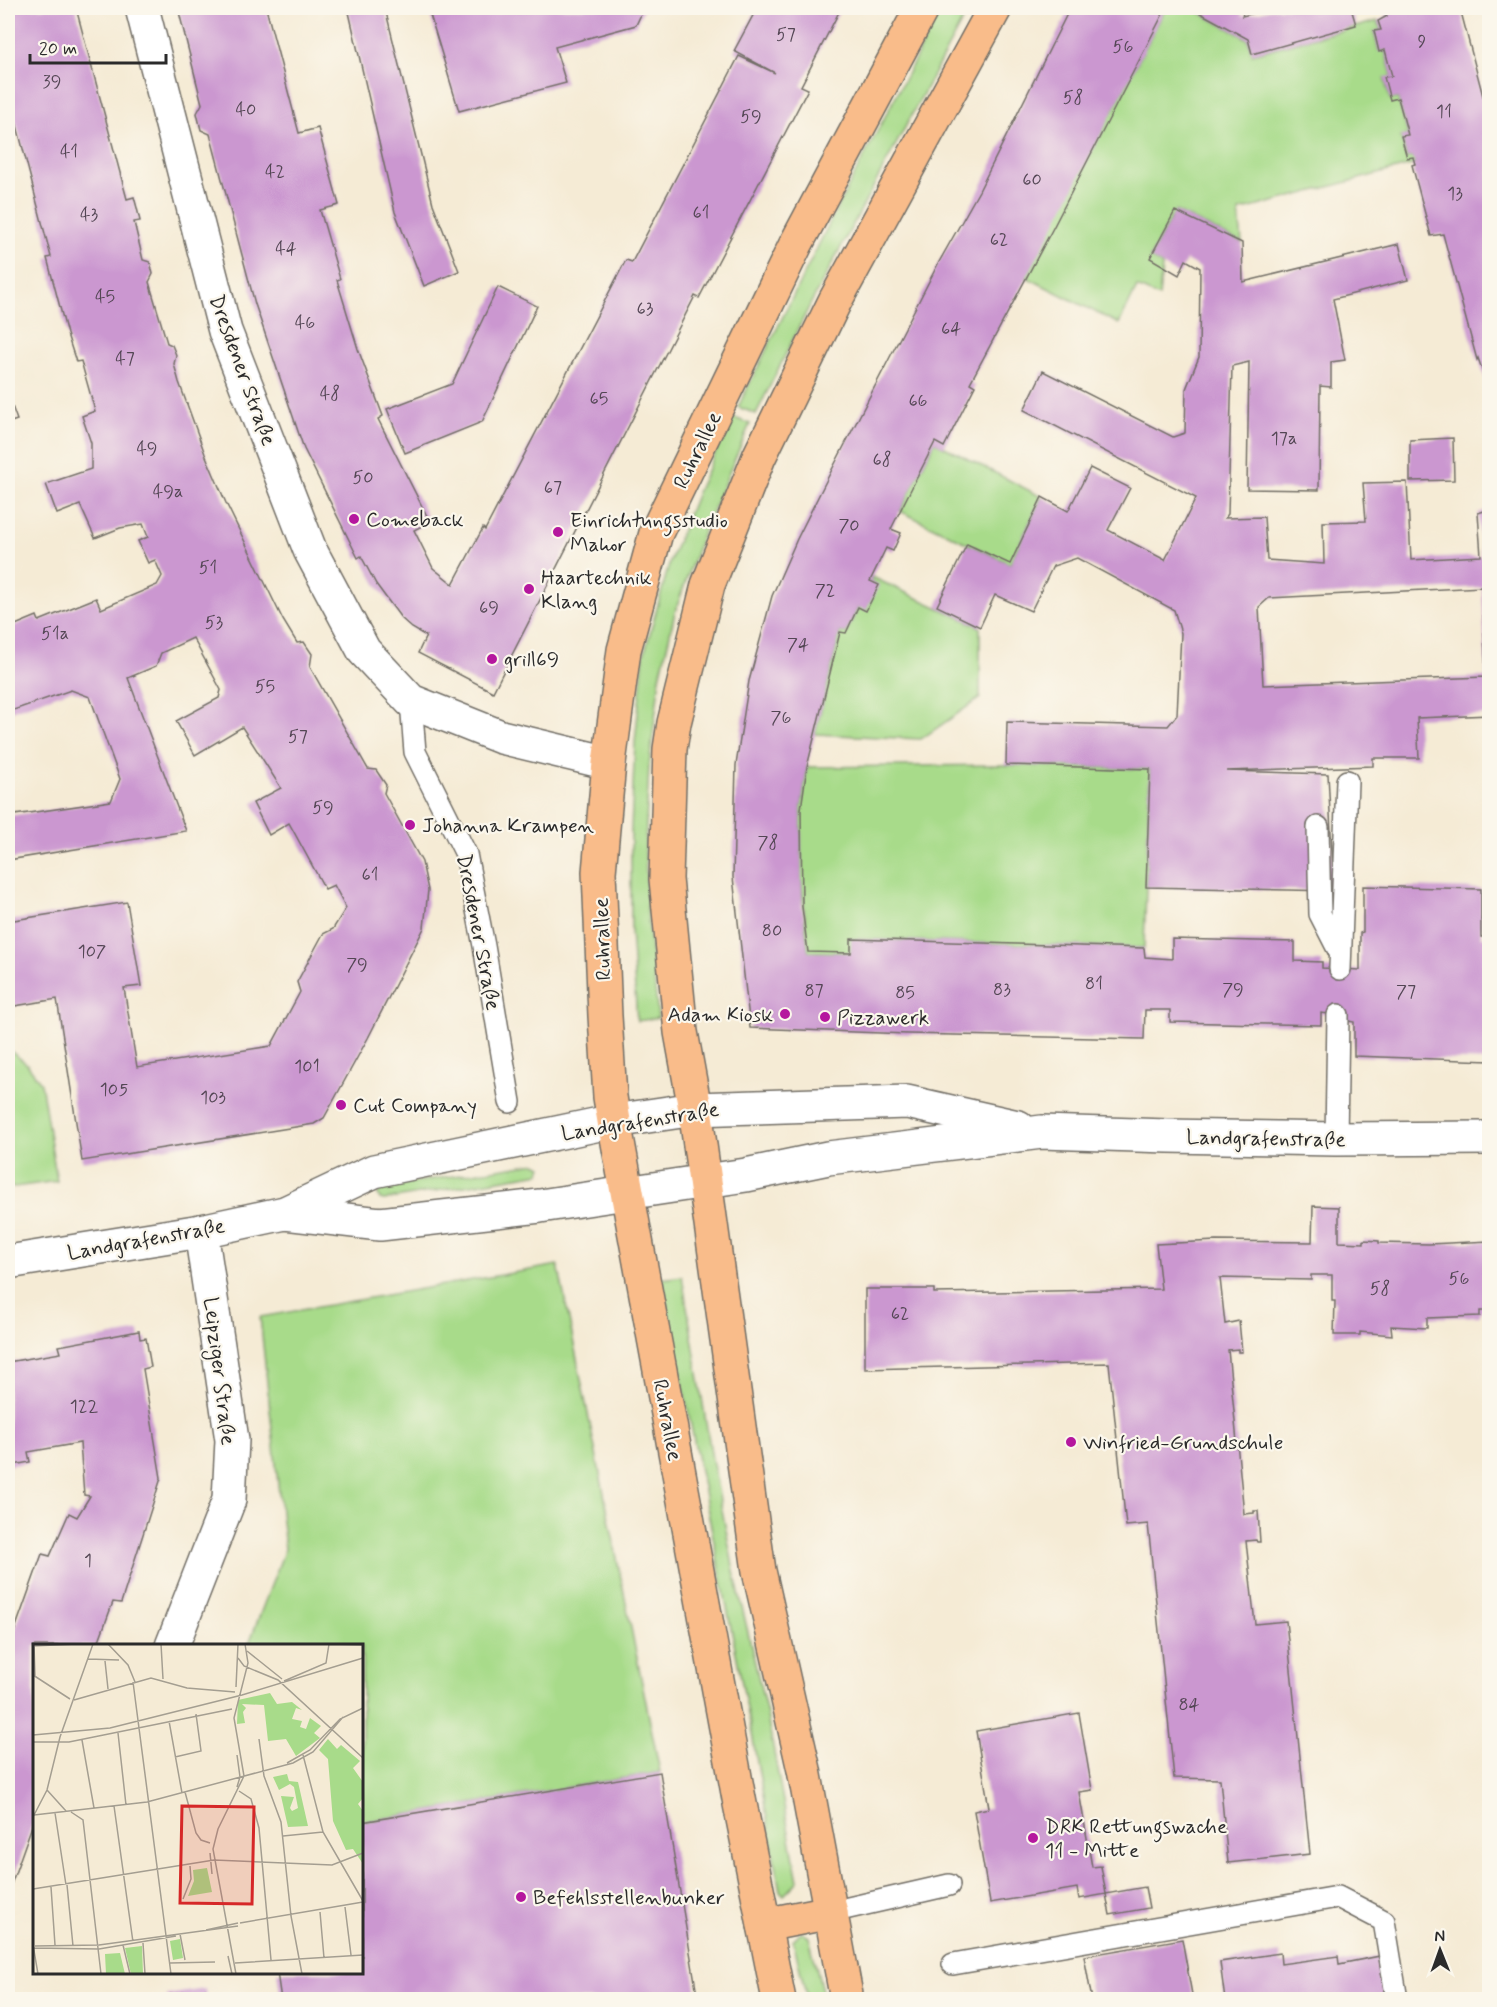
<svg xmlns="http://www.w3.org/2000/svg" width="1497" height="2007" font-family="Mynerve,sans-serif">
<rect width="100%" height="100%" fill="#fbf7ec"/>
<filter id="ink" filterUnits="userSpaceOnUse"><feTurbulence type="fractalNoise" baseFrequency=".0167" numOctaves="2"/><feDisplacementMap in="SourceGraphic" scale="12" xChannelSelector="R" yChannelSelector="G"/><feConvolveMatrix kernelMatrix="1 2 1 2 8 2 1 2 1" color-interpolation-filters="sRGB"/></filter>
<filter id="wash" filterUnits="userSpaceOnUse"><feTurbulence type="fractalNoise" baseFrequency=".008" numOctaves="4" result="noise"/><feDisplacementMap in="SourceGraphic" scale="24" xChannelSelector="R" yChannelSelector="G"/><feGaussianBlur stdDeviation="1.35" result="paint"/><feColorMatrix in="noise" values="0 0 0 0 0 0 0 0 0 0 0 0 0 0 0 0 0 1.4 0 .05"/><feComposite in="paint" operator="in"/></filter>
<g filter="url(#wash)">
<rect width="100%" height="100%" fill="#f5ebd5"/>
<!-- green -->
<g fill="#a8db8a" stroke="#6a835a" stroke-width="1.5">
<polygon points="942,8 969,8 811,303 756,414 738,407 837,208"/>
<polygon points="1166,8 1191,8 1248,39 1252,54 1378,21 1381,30 1374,32 1379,51 1385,50 1392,76 1384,78 1390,100 1398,98 1408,135 1401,137 1407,158 1413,157 1415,164 1239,211 1242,243 1175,211 1150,258 1162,265 1159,297 1137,287 1119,324 1026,277"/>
<polygon points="732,417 750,424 702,535 675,612 660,677 649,766 645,844 647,910 658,1018 637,1021 631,930 631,830 635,742 644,655 670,561 698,490"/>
<polygon points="935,442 1042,497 1010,564 900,511"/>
<polygon points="872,577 980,627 980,698 921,739 815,734 840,632 846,633 858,607 878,585 870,581"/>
<polygon points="1006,765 1150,769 1144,948 852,939 851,953 808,952 801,875 801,809 807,767"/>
<polygon points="8,1049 27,1064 41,1083 57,1181 8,1188"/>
<polygon points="536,1163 542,1166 540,1173 384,1200 380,1199 378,1195 378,1189 383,1187"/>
<polygon points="558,1265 660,1772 362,1822 362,1646 248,1646 285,1549 260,1317"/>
<polygon points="682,1276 712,1459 735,1576 767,1715 798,1881 784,1895 780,1891 752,1734 662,1279"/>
<polygon points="801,1932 809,1937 824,1999 807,1999 793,1940"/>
</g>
<g id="blocks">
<!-- building -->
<g fill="#cb97d0" fill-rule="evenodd">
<polygon points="8,8 76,8 127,199 134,197 137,208 140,221 134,222 143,260 150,262 153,274 149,282 167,343 172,345 176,355 174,364 179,382 205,454 226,503 283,620 297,643 304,642 312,654 310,667 368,769 376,770 386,785 384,793 422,862 428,890 424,928 368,1038 324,1118 314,1124 82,1161 57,999 8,1007 8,921 127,902 141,986 124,988 137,1067 271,1046 300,992 297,982 323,934 333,929 346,908 334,885 325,889 289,823 269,835 253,803 281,788 242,727 195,755 176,721 219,698 221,690 193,638 161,653 156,666 128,678 186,831 8,860 8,816 111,801 120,779 90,697 71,690 8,712 8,628 37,616 39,621 96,598 101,609 157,585 162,576 155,560 148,563 138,541 148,537 143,524 120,528 95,538 80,505 57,514 46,484 91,469 91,443 82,416 95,411 81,361 76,362 67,334 47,258 51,257 8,91"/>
<polygon points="178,8 266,8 299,133 318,128 339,205 320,210 340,279 337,280 358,349 383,416 378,419 430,522 414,530 433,568 453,584 483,528 485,530 626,260 632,262 739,56 775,73 734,51 757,8 841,8 801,86 808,89 699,298 695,296 493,692 418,653 426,636 412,628 401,618 376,584 361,556 358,558 304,449 255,304 210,134 201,130 197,113 202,104"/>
<polygon points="348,8 385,8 433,204 459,271 424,286 395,212"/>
<polygon points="428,8 491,8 493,14 518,8 644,8 636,25 555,47 566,83 459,111"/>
<polygon points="1070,8 1166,8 1053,228 970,383 975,386 944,447 935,442 900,511 891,529 901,533 893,551 886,548 870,581 879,585 866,611 858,607 846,633 840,632 807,767 801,809 802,907 808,952 851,953 851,939 1144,948 1145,957 1172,959 1172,939 1295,942 1295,961 1322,962 1322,968 1360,970 1360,933 1363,932 1363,886 1481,889 1481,937 1490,937 1490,1061 1354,1056 1354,1022 1344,1020 1338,1015 1321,1013 1321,1025 1170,1022 1170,1010 1145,1010 1144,1039 908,1034 750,1028 733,877 736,765 749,681 772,596 797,539 823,487 939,262 979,191"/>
<polygon points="1191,8 1244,8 1242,16 1276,8 1351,8 1356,25 1252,54 1248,39"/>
<polygon points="1385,8 1460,8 1490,123 1490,392 1478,358 1477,360 1443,234 1431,236 1412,165 1415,164 1413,157 1407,158 1401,136 1408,135 1398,98 1390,100 1384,77 1392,76 1385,50 1379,52 1374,31 1381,30 1378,21 1387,16"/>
<path d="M1175 211 1242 243 1243 282 1399 244 1408 280 1333 299 1345 360 1331 362V387L1320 386 1319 490 1247 489 1249 362 1232 366 1228 514 1225 518 1264 517 1267 560 1324 564 1323 522 1366 521 1363 483 1407 482 1411 560 1481 556 1478 513 1490 509V715L1417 718 1419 758H1373V766L1226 771 1328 774 1334 891 1146 887 1150 769 1006 765 1007 722 1168 726 1177 715 1181 633 1174 610 1077 558 1053 566 1031 611 995 595 980 627 937 606 967 544 1010 564 1042 497 1068 511 1090 468 1130 488 1108 530 1165 560 1196 498 1024 410 1043 371 1173 437 1185 433 1186 389 1199 357 1200 268 1186 260 1179 275 1150 258ZM1482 587 1486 677 1263 685 1259 607 1269 598Z"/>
<polygon points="498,287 537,306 482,422 405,453 387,409 452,384"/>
<polygon points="8,395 17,420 8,423"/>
<polygon points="1453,438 1454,480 1410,481 1410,440"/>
<polygon points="1313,1206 1339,1207 1339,1242 1364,1243 1364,1240 1379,1241 1379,1243 1429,1244 1490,1241 1490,1311 1480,1311 1480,1316 1427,1318 1427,1328 1391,1326 1392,1335 1360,1332 1360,1335 1334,1335 1335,1301 1332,1301 1332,1275 1311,1275 1311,1280 1220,1278 1225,1324 1239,1321 1242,1352 1238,1352 1238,1349 1228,1350 1244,1514 1254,1513 1254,1511 1258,1511 1260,1542 1257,1542 1256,1540 1246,1541 1255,1624 1286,1621 1310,1854 1228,1863 1220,1779 1174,1778 1148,1524 1126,1526 1109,1363 865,1369 865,1289 934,1289 934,1293 1161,1289 1156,1244 1216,1241 1312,1242"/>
<polygon points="139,1331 140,1339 146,1338 151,1367 143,1369 161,1478 121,1603 113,1602 97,1646 34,1646 34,1820 8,1893 8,1649 42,1554 50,1556 69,1513 77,1517 90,1496 84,1495 80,1443 28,1452 30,1462 8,1466 8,1362 61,1353 59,1346"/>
<polygon points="1079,1713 1092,1790 1079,1792 1092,1867 1101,1866 1106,1894 1145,1887 1149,1908 1110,1915 1106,1894 1079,1899 1077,1888 990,1903 974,1811 989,1808 976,1731"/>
<polygon points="660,1772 698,2000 281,2000 277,1972 362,1972 362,1822"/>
<polygon points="1182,1939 1193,2000 1092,2000 1084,1956"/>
<polygon points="1280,1953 1281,1964 1338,1956 1339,1964 1380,1956 1385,2000 1225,2000 1220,1962"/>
<polygon points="205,1989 207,2000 168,2000 167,1995"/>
</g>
</g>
</g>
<g filter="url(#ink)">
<use href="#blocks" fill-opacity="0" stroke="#726e66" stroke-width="1.5"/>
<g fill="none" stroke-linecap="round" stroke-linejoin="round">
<!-- lane casing -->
<g stroke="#726e66" stroke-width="24">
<g id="lane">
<polyline points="411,701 415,752 466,854 484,946 510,1102"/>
<polyline points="1318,827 1320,914 1339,951"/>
<polyline points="1340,969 1347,781"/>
<polyline points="1336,1139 1338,1015"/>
<polyline points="831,1912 949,1885"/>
<polyline points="953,1964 1338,1897 1384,1921 1397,2000"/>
</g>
</g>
<!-- street casing -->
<g stroke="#726e66" stroke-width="36">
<g id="street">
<polyline points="142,8 225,331 310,550 364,651 411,701 501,737 609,763"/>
<polyline points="285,1213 380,1224 540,1206 746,1175 828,1158 1042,1132 1168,1136 1336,1139 1490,1138"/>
<polyline points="8,1262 201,1231 285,1213 374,1171 614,1121 695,1109 907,1102 1018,1127"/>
<polyline points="172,1646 229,1500 232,1440 201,1231"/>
</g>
</g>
<!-- primary casing -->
<g stroke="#726e66" stroke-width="36">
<g id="primary">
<polyline points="764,1925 831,1912"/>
<polyline points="779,2000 740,1804 614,1121 610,1097 605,1016 599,872 609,763 624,650 656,533 796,244 922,8"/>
<polyline points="847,2000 804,1770 759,1571 695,1109 681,1032 666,879 670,749 674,723 708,585 759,457 835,301 995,8"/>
</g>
</g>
<!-- lane -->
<use href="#lane" stroke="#fff" stroke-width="21"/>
<!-- street -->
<use href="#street" stroke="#fff" stroke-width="33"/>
<!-- primary -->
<use href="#primary" stroke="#f9bc8a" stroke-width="33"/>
</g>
</g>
<!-- markers -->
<g fill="#b5179e" stroke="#fbf7ec" stroke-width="2">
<circle cx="354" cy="519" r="6"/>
<circle cx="558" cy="532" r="6"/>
<circle cx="529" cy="589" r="6"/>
<circle cx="492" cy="659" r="6"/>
<circle cx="410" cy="825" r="6"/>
<circle cx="785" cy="1014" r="6"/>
<circle cx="825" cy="1017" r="6"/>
<circle cx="341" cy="1105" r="6"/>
<circle cx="1071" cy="1442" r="6"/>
<circle cx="1033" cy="1838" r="6"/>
<circle cx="521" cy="1897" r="6"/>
</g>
<g text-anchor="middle" stroke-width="4.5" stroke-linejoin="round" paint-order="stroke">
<!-- number labels -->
<g font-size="18" fill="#534654">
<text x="786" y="40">57</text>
<text x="1422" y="47">9</text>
<text x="1123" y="52">56</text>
<text x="52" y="87">39</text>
<text x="1073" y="103">58</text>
<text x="246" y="115">40</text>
<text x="1444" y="117">11</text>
<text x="751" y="122">59</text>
<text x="69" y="157">41</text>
<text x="275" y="177">42</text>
<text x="1032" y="185">60</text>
<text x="1455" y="199">13</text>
<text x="701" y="218">61</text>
<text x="89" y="220">43</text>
<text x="999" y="245">62</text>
<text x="286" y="254">44</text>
<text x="105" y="302">45</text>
<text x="645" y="314">63</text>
<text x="305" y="328">46</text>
<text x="951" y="334">64</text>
<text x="125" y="364">47</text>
<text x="330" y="399">48</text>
<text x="599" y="404">65</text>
<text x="918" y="406">66</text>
<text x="1284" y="444">17a</text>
<text x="147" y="454">49</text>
<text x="882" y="465">68</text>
<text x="363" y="483">50</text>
<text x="553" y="493">67</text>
<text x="168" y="497">49a</text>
<text x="849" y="531">70</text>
<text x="208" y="573">51</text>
<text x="825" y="596">72</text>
<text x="489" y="613">69</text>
<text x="214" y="628">53</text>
<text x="55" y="639">51a</text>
<text x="798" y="650">74</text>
<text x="265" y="692">55</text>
<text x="781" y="723">76</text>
<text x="298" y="742">57</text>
<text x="323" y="813">59</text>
<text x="768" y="848">78</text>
<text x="370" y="880">61</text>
<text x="772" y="936">80</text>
<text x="92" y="957">107</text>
<text x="357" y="970">79</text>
<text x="1094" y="989">81</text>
<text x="1002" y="995">83</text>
<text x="1233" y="995">79</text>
<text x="814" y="996">87</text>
<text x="1406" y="997">77</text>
<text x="905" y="998">85</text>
<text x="307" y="1072">101</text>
<text x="114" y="1095">105</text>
<text x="213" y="1103">103</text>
<text x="1459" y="1284">56</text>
<text x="1380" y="1294">58</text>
<text x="900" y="1319">62</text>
<text x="84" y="1412">122</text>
<text x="88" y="1566">1</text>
<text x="1189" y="1710">84</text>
</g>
<!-- street labels -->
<g font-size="21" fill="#2b2b2b" stroke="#fbf7ec">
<text transform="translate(243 370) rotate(70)" y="7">Dresdener Straße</text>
<text transform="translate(697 450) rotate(-64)" y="7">Ruhrallee</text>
<text transform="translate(479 932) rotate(79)" y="7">Dresdener Straße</text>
<text transform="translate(602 939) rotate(-92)" y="7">Ruhrallee</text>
<text transform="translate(640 1121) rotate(-9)" y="7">Landgrafenstraße</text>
<text transform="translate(1266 1138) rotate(1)" y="7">Landgrafenstraße</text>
<text transform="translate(146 1239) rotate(-10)" y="7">Landgrafenstraße</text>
<text transform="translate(220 1371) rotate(83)" y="7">Leipziger Straße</text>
<text transform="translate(668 1420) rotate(79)" y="7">Ruhrallee</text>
</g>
<!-- poi labels -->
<g font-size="21" fill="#2b2b2b" stroke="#fbf7ec" text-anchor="start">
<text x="366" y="526">Comeback</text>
<text x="570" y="527">Einrichtungsstudio<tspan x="570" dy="24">Mahor</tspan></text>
<text x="541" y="584">Haartechnik<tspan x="541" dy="24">Klang</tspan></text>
<text x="504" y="666">grill69</text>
<text x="422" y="832">Johanna Krampen</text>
<text x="773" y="1021" text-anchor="end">Adam Kiosk</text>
<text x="837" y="1024">Pizzawerk</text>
<text x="353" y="1112">Cut Company</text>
<text x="1083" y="1449">Winfried-Grundschule</text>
<text x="1045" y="1833">DRK Rettungswache<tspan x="1045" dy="24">11 - Mitte</tspan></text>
<text x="533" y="1904">Befehlsstellenbunker</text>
</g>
</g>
<!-- overview -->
<g transform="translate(33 1644)">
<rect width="330" height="330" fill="#f5ebd5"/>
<path d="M237 49 244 60 259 58 269 66 263 64 259 75 269 77 267 83 273 85 277 74 288 82 281 89 287 94 263 112 253 95 235 97 231 61 209 60 213 64 210 68 212 79 204 80 205 56ZM295 95 304 105 308 101 327 117 320 124 330 138V154L325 160 330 167V220L320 205 313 206 300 177 295 115 286 106ZM254 130 256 137 265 138 275 182 255 183 248 152 261 153 257 164 259 167 265 164 261 143 257 140 246 146 240 133ZM174 224 179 248 155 252 161 237 160 226ZM147 295 150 314 140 316 137 297ZM109 302 110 330H98L92 304ZM87 309 92 330H73L72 310Z" fill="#a8db8a"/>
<path fill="none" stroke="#a49e91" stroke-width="1.5" d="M75 0 95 21 102 38M128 0 130 35M285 0 330 1M1 1 2 32M0 2 44 0M214 7 249 35M205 14 211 22 245 36 330 114M55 15 86 16M72 17 75 45M0 31 37 55M251 37 293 19 296 0M100 38 138 330M203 43 205 0M41 56 118 34 154 44 202 48M136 77 149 149M85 89 93 161M0 91 77 84 209 51 330 14M226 95 231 132 248 178 258 272 269 330M49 96 61 164M0 98H36L199 65M270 111 290 188 330 257M142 113 168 107 163 70M254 119 277 106 307 75 330 64M204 143 207 133 204 111M14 146 33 167M206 147 218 155 226 184 238 316M152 148 163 189 168 196 177 199M81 162 100 298M38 168 50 176 68 330M22 169 33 241M1 171 114 158 260 119 280 108 310 73M0 173 14 146 27 93 60 0M250 192 290 188M177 209 179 230M34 241 40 302M18 243 22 301M0 245 181 216 299 221 330 209M150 255 158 235 157 222M312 263 318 311M287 268 291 314M207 279 330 258M173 286 205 279M147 290 152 316M110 299 112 330M0 301 5 330M90 301 97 330M2 302 66 301 205 282M1 304 66 305 143 292M195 312 199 330M137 319 182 318M202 319 330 311M203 330 180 205 185 185 211 132 201 74 215 19 212 0"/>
<path fill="#d62828" fill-opacity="0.15" stroke="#d62828" stroke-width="3" d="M149 162 221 163 219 260 147 259Z"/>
<rect width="330" height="330" fill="none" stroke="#2b2b2b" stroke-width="3"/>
</g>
<!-- margin -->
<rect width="1497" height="2007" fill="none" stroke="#fbf7ec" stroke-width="30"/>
<!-- north arrow -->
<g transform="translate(1440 1950) rotate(359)" stroke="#fbf7ec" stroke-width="4.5" paint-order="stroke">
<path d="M0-4.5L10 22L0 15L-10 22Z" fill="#2b2b2b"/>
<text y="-9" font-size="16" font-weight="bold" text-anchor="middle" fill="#2b2b2b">N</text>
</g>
<!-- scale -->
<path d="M30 54v9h136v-9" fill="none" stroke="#2b2b2b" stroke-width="3"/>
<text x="39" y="54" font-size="18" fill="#2b2b2b" stroke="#fbf7ec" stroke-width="4.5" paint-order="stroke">20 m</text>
</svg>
